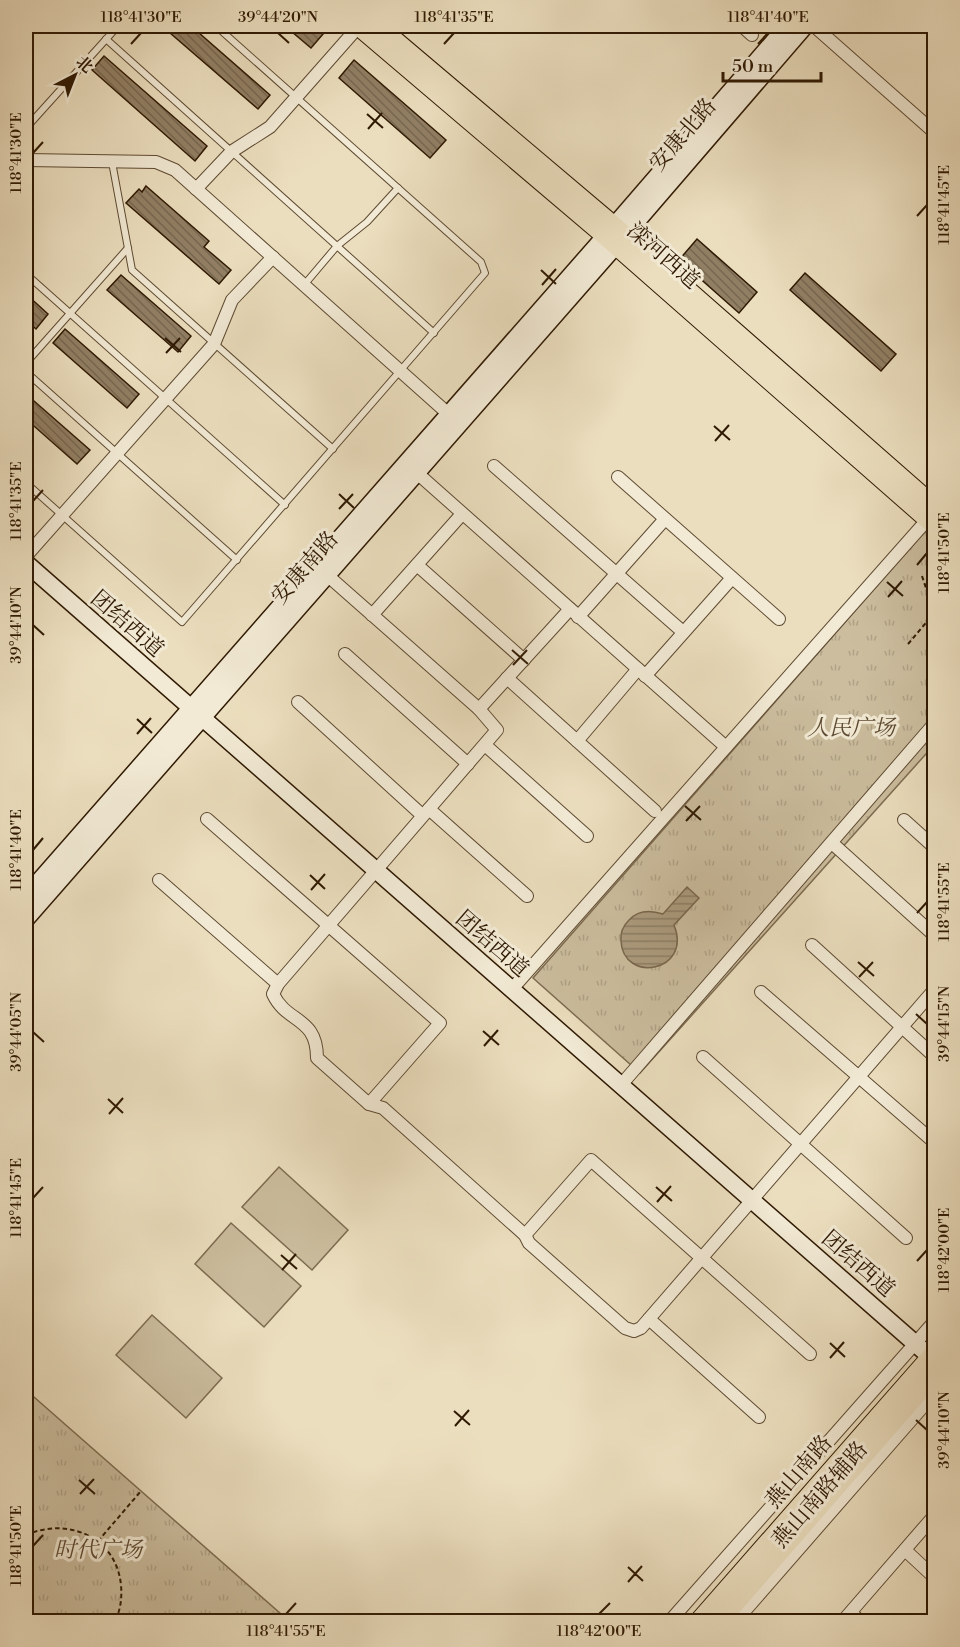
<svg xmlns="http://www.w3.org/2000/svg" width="960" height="1647" font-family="'Libre Bodoni','Noto Serif SC',serif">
<defs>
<pattern id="park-tufts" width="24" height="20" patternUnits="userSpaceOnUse" patternTransform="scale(1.5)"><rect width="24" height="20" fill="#cbbd9e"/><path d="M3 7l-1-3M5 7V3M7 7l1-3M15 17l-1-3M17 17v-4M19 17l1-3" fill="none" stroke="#afa286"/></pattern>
<pattern id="water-rules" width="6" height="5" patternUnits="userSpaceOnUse" patternTransform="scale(1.5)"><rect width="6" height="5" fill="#ab9b7e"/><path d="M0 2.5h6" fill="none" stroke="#8c7e65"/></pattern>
<pattern id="building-back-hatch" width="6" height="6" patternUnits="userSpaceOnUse" patternTransform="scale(1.5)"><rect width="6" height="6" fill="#917f64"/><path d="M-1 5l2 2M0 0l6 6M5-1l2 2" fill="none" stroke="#776750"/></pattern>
</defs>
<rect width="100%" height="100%" fill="#ebdebe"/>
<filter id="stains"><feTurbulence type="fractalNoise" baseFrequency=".00333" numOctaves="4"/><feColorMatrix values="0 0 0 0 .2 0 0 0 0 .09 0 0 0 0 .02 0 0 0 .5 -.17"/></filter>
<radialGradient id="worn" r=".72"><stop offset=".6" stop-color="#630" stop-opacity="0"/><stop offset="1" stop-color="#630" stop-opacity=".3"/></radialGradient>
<!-- green -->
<g fill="#cbbd9e" stroke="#7d6b50" stroke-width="1.5">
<polygon points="279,1167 348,1230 312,1270 242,1207"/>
<polygon points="231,1223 301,1286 264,1327 195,1264"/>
<polygon points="152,1315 222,1378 186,1418 116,1355"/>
</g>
<!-- park -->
<g fill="url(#park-tufts)" stroke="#7d6b50" stroke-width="1.5">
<polygon points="925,531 934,539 934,745 640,1073 533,978"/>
<polygon points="26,1390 289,1621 26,1621"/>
</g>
<!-- water -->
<path fill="url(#water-rules)" stroke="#79674d" stroke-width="1.5" d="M687 887 699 898 674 925C693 972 623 984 621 941 620 933 623 926 629 920 638 910 651 910 663 914Z"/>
<!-- building -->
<g fill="url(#building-back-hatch)" stroke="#2f1903" stroke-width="1.5">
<polygon points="162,26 191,26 270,95 258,109"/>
<polygon points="285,26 314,26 323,34 311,48"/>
<polygon points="104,56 207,146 195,161 92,70"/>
<polygon points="354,60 446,140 430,158 339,78"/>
<polygon points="146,186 209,241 204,247 231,270 219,284 126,203 139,189 142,192"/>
<polygon points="697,239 757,292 739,313 679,260"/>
<polygon points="805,273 896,354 881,371 790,290"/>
<polygon points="121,275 191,336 178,352 107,290"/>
<polygon points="26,294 48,314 36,329 26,320"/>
<polygon points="65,329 139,394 127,408 53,343"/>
<polygon points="26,394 90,450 77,464 26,419"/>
</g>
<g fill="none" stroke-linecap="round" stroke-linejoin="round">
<!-- lane casing -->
<g stroke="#5e4a32" stroke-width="8">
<g id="lane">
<polyline points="106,39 434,333"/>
<polyline points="26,128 118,26"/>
<polyline points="112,162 132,270 333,449"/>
<polyline points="26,274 285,505"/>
<polyline points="304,285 337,246 367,222 398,188"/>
<polyline points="26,363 128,248"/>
<polyline points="26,372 237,560"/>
<polyline points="26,483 182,622 485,273 481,262 216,26"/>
</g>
</g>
<!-- street casing -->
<g stroke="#5e4a32" stroke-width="14">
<g id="street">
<polyline points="742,26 752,35"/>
<polyline points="814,26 934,132"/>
<polyline points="26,160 156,162 175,170 453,418"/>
<polyline points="196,189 231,152 270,127 359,26"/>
<polyline points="494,466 683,632"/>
<polyline points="417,473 726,747"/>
<polyline points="618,477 779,619"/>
<polyline points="26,556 214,344 232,300 273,257"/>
<polyline points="417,565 524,660"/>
<path d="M327 575 479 709 497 730 278 984 273 994C287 1024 317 1016 317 1058L369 1104 383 1108 525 1235 529 1243 625 1328 634 1331 641 1328 934 990"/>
<polyline points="372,615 462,514"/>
<polyline points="578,617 665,519"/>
<polyline points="345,654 468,764"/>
<polyline points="645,676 732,578"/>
<polyline points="507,678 655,811"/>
<polyline points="298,702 422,815"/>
<polyline points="479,709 570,609"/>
<polyline points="577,741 638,669"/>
<polyline points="485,745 587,836"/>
<polyline points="429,809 527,896"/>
<polyline points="207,819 440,1023 369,1104"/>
<polyline points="904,820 934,847"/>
<polyline points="832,843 934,935"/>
<polyline points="159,880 278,984"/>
<polyline points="812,945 934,1056"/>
<polyline points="512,989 928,519"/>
<polyline points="761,992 934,1142"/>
<polyline points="703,1057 906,1238"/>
<polyline points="621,1085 934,724"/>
<polyline points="525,1235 591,1160 810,1354"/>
<polyline points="649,1319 759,1417"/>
<polyline points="905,1550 934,1577"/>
<polyline points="851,1613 861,1622"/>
<polyline points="669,1622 934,1322"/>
<polyline points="735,1622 934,1394"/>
<polyline points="842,1622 934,1516"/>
</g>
</g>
<!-- secondary casing -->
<g stroke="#2f1903" stroke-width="19">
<g id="secondary">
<polyline points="26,563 934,1360"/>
<polyline points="26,896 614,226 787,26"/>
<polyline points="26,919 625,235 805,26"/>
</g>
</g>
<!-- primary casing -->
<g stroke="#2f1903" stroke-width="20">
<g id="primary">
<polyline points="358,26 605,236 934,525"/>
<polyline points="378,26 625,235 934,506"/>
<polyline points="698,1622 934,1353"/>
<polyline points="719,1622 934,1375"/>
</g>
</g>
<!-- path -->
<g stroke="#2f1903" stroke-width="2" stroke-dasharray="4.5 3" stroke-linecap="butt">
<polyline points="922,576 932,606"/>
<polyline points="934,605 930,607 927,612 930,618 934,620"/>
<polyline points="908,644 930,618"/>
<path d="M26 1535C67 1517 116 1536 121 1585 122 1597 121 1611 114 1622"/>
<polyline points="93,1547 141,1491"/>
</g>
<!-- lane -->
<use href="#lane" stroke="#f2ead5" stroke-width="6"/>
<!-- street -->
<use href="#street" stroke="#f2ead5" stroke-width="12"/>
<!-- secondary -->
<use href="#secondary" stroke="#f2ead5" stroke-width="16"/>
<!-- primary -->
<use href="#primary" stroke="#ebdebe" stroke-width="18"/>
</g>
<!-- ticks -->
<path fill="none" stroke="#2f1903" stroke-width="2" d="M278 33 289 43M131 44 141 33M444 44 454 33M758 44 768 33M367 114 383 128M368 129 382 113M33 153 43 142M917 216 927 205M541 270 556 284M542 285 556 269M165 338 181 352M166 353 180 338M714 426 730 440M715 441 729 425M339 494 354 508M33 501 43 490M339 509 353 494M917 565 927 553M887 582 903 596M888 597 902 581M33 625 44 635M512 650 528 664M513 665 527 650M137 719 152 733M137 734 151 718M685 806 701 820M686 821 700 806M33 850 43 838M310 875 325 889M311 890 325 874M917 913 927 902M858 962 874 976M859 977 873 962M916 1014 927 1024M483 1031 499 1045M33 1032 44 1042M484 1046 498 1030M108 1099 123 1113M109 1114 123 1098M656 1187 672 1201M33 1198 43 1187M657 1202 671 1186M281 1255 297 1269M917 1261 927 1250M282 1270 296 1254M830 1343 845 1357M830 1358 844 1342M454 1411 470 1425M916 1420 927 1430M455 1426 469 1410M79 1480 95 1494M80 1494 94 1479M33 1546 43 1535M628 1567 643 1581M628 1582 642 1566M286 1614 296 1603M599 1614 610 1603"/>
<g text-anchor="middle" stroke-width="6" stroke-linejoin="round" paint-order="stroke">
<!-- street labels -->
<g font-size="22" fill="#2f1903" stroke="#f2ead5">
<text transform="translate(682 134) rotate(-49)" y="8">安康北路</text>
<text transform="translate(664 255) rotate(41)" y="8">滦河西道</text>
<text transform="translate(304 567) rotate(-49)" y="8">安康南路</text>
<text transform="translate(128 623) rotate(41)" y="8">团结西道</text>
<text transform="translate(493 943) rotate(41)" y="8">团结西道</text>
<text transform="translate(859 1263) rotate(41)" y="8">团结西道</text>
<text transform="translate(798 1471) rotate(-49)" y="8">燕山南路</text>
<text transform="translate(819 1494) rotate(-49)" y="8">燕山南路辅路</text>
</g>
<!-- park labels -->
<g font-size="22" font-style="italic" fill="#5e4a32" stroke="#f2ead5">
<text x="851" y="735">人民广场</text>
<text x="98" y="1557">时代广场</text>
</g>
</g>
<!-- margin -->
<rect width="960" height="1647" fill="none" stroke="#ebdebe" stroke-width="66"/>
<!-- north arrow -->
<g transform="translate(75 75) rotate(42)" stroke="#f2ead5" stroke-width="4.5" paint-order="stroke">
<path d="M0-4.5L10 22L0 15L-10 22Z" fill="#2f1903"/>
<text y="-9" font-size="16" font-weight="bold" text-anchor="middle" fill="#2f1903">北</text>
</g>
<!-- scale -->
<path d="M723 72v9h98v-9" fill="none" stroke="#2f1903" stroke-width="3"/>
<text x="732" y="72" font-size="18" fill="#2f1903" stroke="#f2ead5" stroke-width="4.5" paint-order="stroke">50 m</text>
<rect x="33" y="33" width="894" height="1581" fill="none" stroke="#2f1903" stroke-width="2"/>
<g font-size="15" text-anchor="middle" fill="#2f1903">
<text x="141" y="22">118°41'30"E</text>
<text x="278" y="22">39°44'20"N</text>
<text x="454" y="22">118°41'35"E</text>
<text x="768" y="22">118°41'40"E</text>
<text transform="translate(16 153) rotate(-90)" y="5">118°41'30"E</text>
<text transform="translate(944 205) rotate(-90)" y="5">118°41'45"E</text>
<text transform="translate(16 501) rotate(-90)" y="5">118°41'35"E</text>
<text transform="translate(944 553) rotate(-90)" y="5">118°41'50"E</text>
<text transform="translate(16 625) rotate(-90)" y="5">39°44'10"N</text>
<text transform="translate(16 850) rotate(-90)" y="5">118°41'40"E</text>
<text transform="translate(944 902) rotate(-90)" y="5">118°41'55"E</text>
<text transform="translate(944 1024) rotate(-90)" y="5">39°44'15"N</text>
<text transform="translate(16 1032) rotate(-90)" y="5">39°44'05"N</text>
<text transform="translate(16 1198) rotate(-90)" y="5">118°41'45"E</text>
<text transform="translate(944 1250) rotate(-90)" y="5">118°42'00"E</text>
<text transform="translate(944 1430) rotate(-90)" y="5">39°44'10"N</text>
<text transform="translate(16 1546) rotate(-90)" y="5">118°41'50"E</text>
<text x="286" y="1636">118°41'55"E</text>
<text x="599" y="1636">118°42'00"E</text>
</g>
<rect width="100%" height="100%" filter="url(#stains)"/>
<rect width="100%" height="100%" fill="url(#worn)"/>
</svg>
